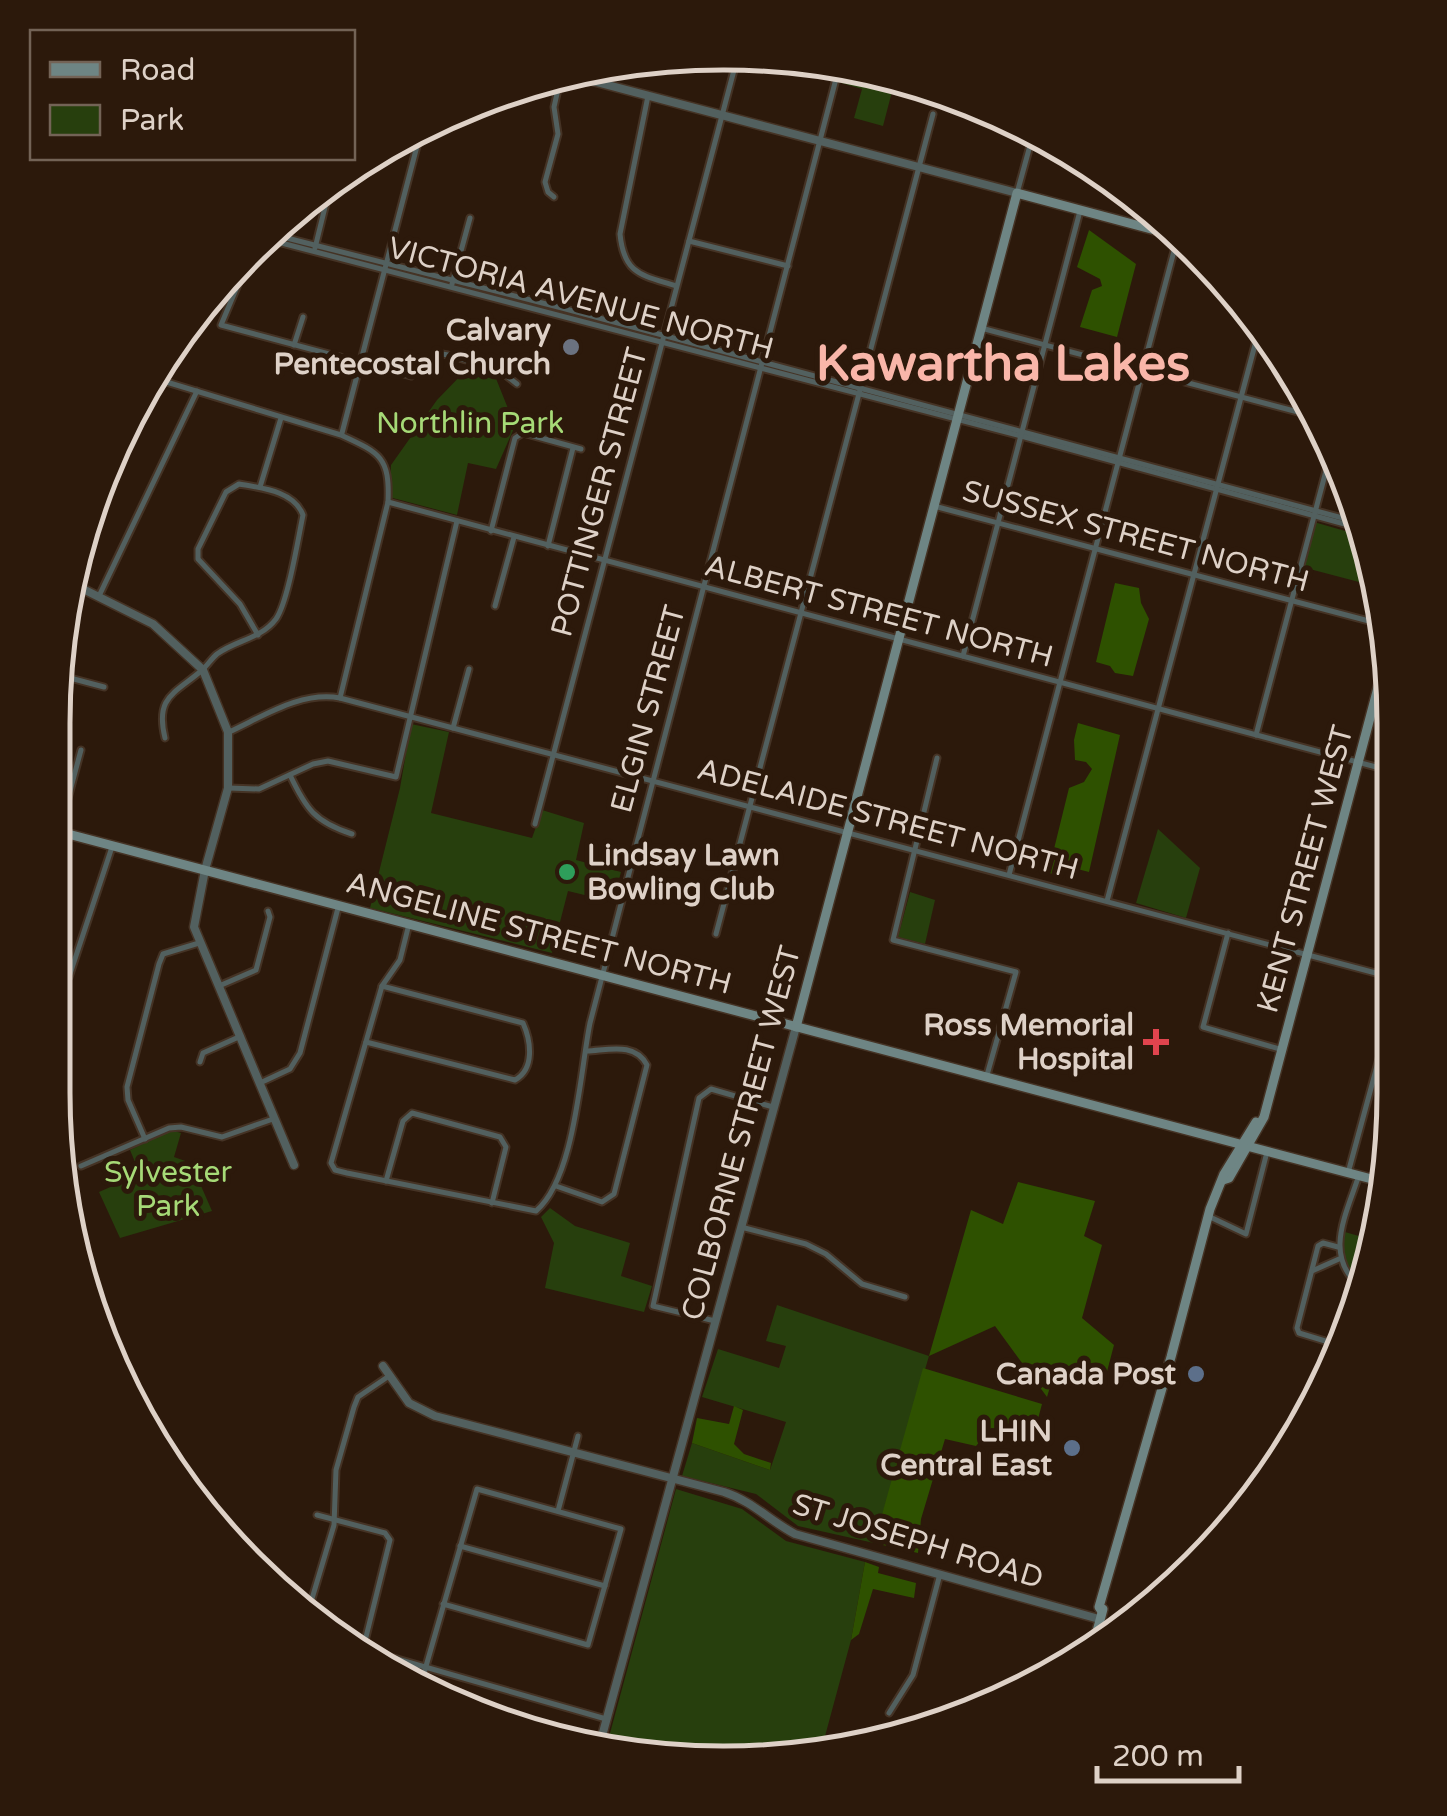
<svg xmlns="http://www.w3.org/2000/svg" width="1447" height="1816" font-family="'Varela Round',sans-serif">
<rect width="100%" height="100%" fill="#2c190b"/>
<!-- green -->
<g fill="#273f0d">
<polygon points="843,66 869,71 894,84 883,126 854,118 862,89 838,82"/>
<polygon points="467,369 495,376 515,426 496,469 468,463 457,515 389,497 391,465 437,400"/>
<polygon points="1314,522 1366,537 1378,587 1302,567"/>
<polygon points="411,724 449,732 431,813 532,838 542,810 584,823 576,860 621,872 613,902 568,891 552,953 370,908 400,788"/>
<polygon points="1158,829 1200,868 1186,918 1136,903"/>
<polygon points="910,892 935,900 925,944 898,937"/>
<polygon points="171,1130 181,1133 174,1157 191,1163 212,1211 120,1238 99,1192 140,1174 130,1150"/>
<polygon points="550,1208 575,1226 630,1243 621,1276 652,1286 644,1312 545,1288 554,1243 541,1217"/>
<path d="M1345 1232 1376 1241 1363 1284C1343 1270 1339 1256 1345 1232Z"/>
<polygon points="777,1305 929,1356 874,1543 798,1526 756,1494 682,1476 692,1443 770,1470 786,1422 702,1397 718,1349 779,1368 786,1346 766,1341"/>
<polygon points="676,1489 742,1509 786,1541 865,1562 851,1640 821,1751 723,1763 606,1748"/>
</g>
<!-- forest -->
<g fill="#2e5100">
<polygon points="1089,230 1136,264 1117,337 1080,327 1092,290 1102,286 1100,279 1077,267"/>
<polygon points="1115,583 1139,588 1141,603 1149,619 1133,676 1115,673 1110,666 1096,662"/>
<polygon points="1078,723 1120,735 1089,872 1062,865 1059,875 1043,872 1052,857 1069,788 1084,782 1092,769 1086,762 1075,760 1074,740"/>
<polygon points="1018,1182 1095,1201 1084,1236 1102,1245 1082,1318 1114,1345 1104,1383 1055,1370 1047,1397 995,1326 929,1356 971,1210 1003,1224"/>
<polygon points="923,1368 1042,1404 1035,1430 991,1428 976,1446 945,1439 921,1519 918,1553 874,1543"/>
<polygon points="734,1406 743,1410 734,1444 744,1454 771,1463 770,1470 692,1443 697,1418 729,1424"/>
<polygon points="865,1562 879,1567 878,1573 916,1583 914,1598 873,1589 859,1634 851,1640"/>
</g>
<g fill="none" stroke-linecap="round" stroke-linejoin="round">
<!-- minor casing -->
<g stroke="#453325" stroke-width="9">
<g id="minor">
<path d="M648 96 620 234C624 275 642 275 676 286"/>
<polyline points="1017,193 1031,142 1027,126"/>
<polyline points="554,197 548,192 545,182 558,134 554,107 561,76"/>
<polyline points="275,235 562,308 1361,523"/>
<polyline points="270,240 1021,436 1363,529"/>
<polyline points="689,241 788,266"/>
<polyline points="315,248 329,191"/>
<polyline points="250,256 221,325 411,376 442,354 448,355 498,369 517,384"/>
<polyline points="452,284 470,218"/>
<polyline points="981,328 1317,417"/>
<polyline points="294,345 303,317"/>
<path d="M150 377 341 435C380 453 390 457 388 502L340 698"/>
<polyline points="342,433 422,127"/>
<polyline points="260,487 281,418"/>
<polyline points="388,502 1391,771"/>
<polyline points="934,506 1384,625"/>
<polyline points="491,531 515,438 523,433 581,449"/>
<polyline points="548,546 573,448"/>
<polyline points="99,596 197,391"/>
<polyline points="495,606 514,537"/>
<polyline points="963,656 1080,211"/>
<polyline points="55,674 104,687"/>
<polyline points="453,728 469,669"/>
<path d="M229 732C264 716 301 691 340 698L1387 976"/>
<polyline points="1256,735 1331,452"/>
<path d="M165 738C155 697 174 694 201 671 207 666 211 659 217 654 236 640 261 639 276 619 288 602 298 539 303 515 294 491 262 488 239 484L226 492 198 549V559L240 604 258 635"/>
<polyline points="937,758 893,940 1016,972 987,1075"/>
<path d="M290 775C306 809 315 822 352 834"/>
<polyline points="229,788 259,789 313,764 328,761 396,777 457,521"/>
<polyline points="535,824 738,55"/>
<polyline points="59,832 81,750"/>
<polyline points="1009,875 1178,236"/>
<polyline points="1107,901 1260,326"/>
<path d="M409 924 400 960 382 986 331 1163 335 1170 347 1173 536 1211C575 1178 580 1072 590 1023L837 75"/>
<polyline points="1228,933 1203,1027 1283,1050"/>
<polyline points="716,934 933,114"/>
<polyline points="219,986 256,970 270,917 268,911"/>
<polyline points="53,995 60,992 69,977 112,847"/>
<path d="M366 1042 515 1080C535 1069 531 1041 523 1023L382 986"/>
<polyline points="200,1062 203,1053 241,1036"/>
<polyline points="260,1083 290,1069 300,1053 338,908"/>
<polyline points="145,1139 128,1100 127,1087 159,964 163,954 199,943"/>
<polyline points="81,1166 169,1128 181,1127 222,1137 273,1119"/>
<polyline points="1348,1173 1386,1033"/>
<path d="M1358 1178C1345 1217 1323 1258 1362 1288"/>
<polyline points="386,1181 403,1121 412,1113 500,1137 506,1147 492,1203"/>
<path d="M556 1186 602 1202 614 1194 647 1065C635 1042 609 1050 587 1051"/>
<polyline points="1208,1216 1246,1234 1267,1152"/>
<polyline points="741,1227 806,1244 826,1254 862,1284 905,1297"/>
<polyline points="1338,1247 1323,1243 1318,1246 1297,1328 1299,1333 1335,1344 1351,1325"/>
<polyline points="1312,1271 1339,1259"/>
<polyline points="715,1321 653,1306 699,1098 711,1089 773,1107"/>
<polyline points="558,1511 578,1436"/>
<polyline points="317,1515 385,1533 390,1540 363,1649"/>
<polyline points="460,1546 605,1586"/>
<polyline points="308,1612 334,1525 336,1470 354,1407 358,1397 389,1376"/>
<polyline points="352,1646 606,1719"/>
<polyline points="420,1687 477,1489 621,1529 588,1645 443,1604"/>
<polyline points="889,1713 913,1675 940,1574"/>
</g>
</g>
<!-- tertiary casing -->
<g stroke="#453325" stroke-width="11">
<g id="tertiary">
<polyline points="566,74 1017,193"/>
<polyline points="73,584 153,624 203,670 228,732 228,788 205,870 194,927 294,1165"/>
<path d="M383 1366 409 1403 435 1416 724 1492C752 1501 770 1521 795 1534L1099 1619"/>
<polyline points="599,1747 796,1027"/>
</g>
</g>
<!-- secondary casing -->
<g stroke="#453325" stroke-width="12">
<g id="secondary">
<polyline points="53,830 1383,1182"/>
<polyline points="796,1027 1017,193 1181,237"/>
<polyline points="1223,1180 1229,1178 1264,1117 1388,650"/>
<polyline points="1101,1610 1099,1607 1171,1357 1210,1209 1224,1174 1256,1122"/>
<polyline points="1092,1650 1103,1609"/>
</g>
</g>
<!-- minor -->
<use href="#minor" stroke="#52605f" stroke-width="5"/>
<!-- tertiary -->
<use href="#tertiary" stroke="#52605f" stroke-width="8"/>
<!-- secondary -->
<use href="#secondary" stroke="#6e8584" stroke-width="9"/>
</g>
<!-- markers -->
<circle fill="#6b7280" stroke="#2c190b" stroke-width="4" cx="571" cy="347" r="10"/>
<circle fill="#2e9e5b" stroke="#2c190b" stroke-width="4" cx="567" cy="872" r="10"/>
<path fill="#e0444e" stroke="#2c190b" stroke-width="4" d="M1151 1027h10v10h10v10h-10v10h-10v-10h-10v-10h10z"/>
<g fill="#5c6f8a" stroke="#2c190b" stroke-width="4">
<circle cx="1196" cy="1374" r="10"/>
<circle cx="1072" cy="1448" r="10"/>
</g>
<g text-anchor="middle" stroke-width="10" stroke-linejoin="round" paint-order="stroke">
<!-- street labels -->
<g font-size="30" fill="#ded1c7" stroke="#2c190b">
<text transform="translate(581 298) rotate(15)" y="10">VICTORIA AVENUE NORTH</text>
<text transform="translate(599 492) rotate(-75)" y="10">POTTINGER STREET</text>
<text transform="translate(1136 536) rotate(15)" y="10">SUSSEX STREET NORTH</text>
<text transform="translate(879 611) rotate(15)" y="10">ALBERT STREET NORTH</text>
<text transform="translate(648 709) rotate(-75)" y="10">ELGIN STREET</text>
<text transform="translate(888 819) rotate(15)" y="10">ADELAIDE STREET NORTH</text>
<text transform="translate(1305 869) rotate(-75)" y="10">KENT STREET WEST</text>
<text transform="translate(539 933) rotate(15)" y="10">ANGELINE STREET NORTH</text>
<text transform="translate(741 1133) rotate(-75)" y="10">COLBORNE STREET WEST</text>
<text transform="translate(918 1541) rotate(17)" y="10">ST JOSEPH ROAD</text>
</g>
<!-- poi labels -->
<g font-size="30" font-weight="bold" fill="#ded1c7" stroke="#2c190b" text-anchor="end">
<text x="551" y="340">Calvary<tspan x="551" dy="34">Pentecostal Church</tspan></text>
<text x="587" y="865" text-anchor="start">Lindsay Lawn<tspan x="587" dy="34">Bowling Club</tspan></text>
<text x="1134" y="1035">Ross Memorial<tspan x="1134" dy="34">Hospital</tspan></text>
<text x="1176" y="1384">Canada Post</text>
<text x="1052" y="1441">LHIN<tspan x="1052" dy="34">Central East</tspan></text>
</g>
<!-- park labels -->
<g font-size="30" fill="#a6da77" stroke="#2c190b">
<text x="470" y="433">Northlin Park</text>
<text x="168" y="1182">Sylvester<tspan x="168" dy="34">Park</tspan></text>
</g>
<!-- town labels -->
<g font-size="50" font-weight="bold" fill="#f9b6a9" stroke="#2c190b">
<text x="1003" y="380">Kawartha Lakes</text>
</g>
</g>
<!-- crop -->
<path d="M0 0H1447V1816H0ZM723 70H724A653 653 0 0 1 1377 723V1093A653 653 0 0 1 724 1746H723A653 653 0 0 1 70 1093V723A653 653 0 0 1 723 70Z" fill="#2c190b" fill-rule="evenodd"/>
<path fill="none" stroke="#ded1c7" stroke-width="5" d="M723 70H724A653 653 0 0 1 1377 723V1093A653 653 0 0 1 724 1746H723A653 653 0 0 1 70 1093V723A653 653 0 0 1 723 70Z"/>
<!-- legend -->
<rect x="30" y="30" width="325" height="130" fill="#2c190b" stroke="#736356" stroke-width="2.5"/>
<rect x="50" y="62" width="50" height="15" fill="#6e8584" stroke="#736356" stroke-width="2.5"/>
<text x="120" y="80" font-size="30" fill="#ded1c7">Road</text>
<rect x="50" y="105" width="50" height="30" fill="#273f0d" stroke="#736356" stroke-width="2.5"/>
<text x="120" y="130" font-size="30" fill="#ded1c7">Park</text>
<!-- scale -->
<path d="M1097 1766v15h142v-15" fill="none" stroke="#ded1c7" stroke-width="5"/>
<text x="1112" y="1766" font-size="30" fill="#ded1c7" stroke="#2c190b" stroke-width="8" paint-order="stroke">200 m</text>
</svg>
